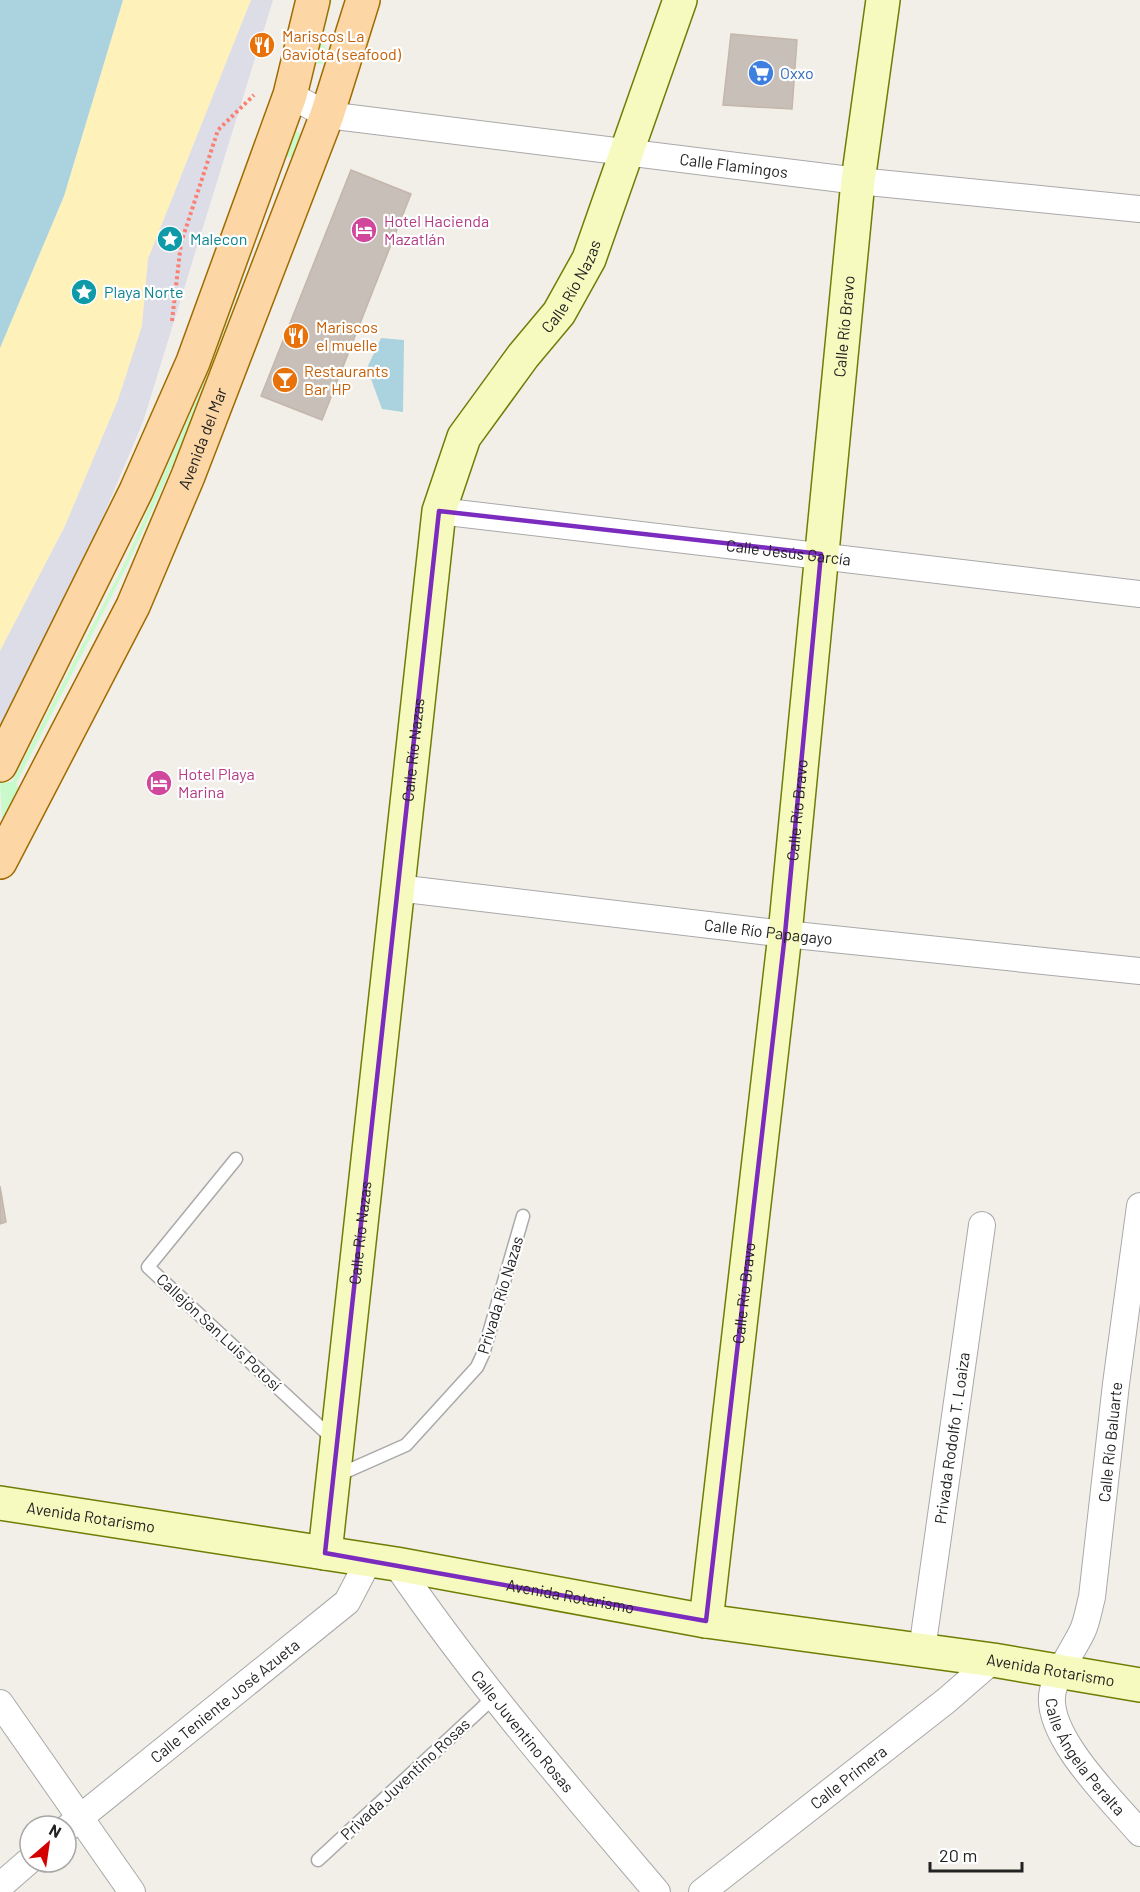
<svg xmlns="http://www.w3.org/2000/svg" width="1140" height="1892" font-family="Barlow,sans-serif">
<rect width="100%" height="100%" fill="#f2efe9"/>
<!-- sand -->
<polygon fill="#fff1ba" points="123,0 251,0 148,259 142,326 118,400 65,526 0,651 0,348 64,196"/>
<!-- park -->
<g fill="#c8facc">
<polygon points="327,0 332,0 322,41 328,53 323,64 317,64 309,55"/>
<polygon points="292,129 300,133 303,143 297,156 285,158 210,372 213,375 128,564 16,784 20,791 12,817 2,819 0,782 12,782 125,562 201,389 198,384"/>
</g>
<!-- plaza -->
<polygon fill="#dddde8" points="251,0 273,0 143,422 91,545 44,644 0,726 0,651 65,526 118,400 142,326 148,259"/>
<!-- water -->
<g fill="#aad3df">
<polygon points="0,0 123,0 64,196 0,348"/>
<polygon points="381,338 404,340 403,412 382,409 367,368"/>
</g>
<!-- building -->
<g fill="#c7bfb8" stroke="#c4b6ab" stroke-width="1.5">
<polygon points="731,34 797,40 792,109 723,105"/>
<polygon points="351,170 411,194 322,420 261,396"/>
<polygon points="0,1186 6,1222 0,1224"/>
</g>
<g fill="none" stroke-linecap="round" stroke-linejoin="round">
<!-- lane casing -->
<g stroke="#a9a9a9" stroke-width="15">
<g id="lane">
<polyline points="236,1159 148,1267 332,1438"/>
<polyline points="336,1476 406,1445 477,1367 483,1354 523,1216"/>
<polyline points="318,1860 493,1698"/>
</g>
</g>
<!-- street casing -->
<g stroke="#a9a9a9" stroke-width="28">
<g id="street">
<path id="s1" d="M290 95 327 115 858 181 1140 209"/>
<path id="s2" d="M439 511 1140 594"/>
<path id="s3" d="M397 888 785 934 1140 971"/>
<path id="s4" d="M1140 1206 1116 1384 1092 1597C1089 1608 1087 1622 1082 1632 1072 1652 1059 1669 1053 1690 1042 1734 1114 1802 1140 1833"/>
<path id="s5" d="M396 1564C475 1680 566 1785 657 1892"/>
<path id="s6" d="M922 1650 982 1225"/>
<polyline points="0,1703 132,1892"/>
<path id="s7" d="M66 1829 347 1602 369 1560"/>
<polyline points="0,1886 30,1860"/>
<path id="s8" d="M702 1892 947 1700 993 1660"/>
</g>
</g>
<!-- secondary casing -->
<g stroke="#707d05" stroke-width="36">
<g id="secondary">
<path id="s9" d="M0 1503 396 1564 706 1621 993 1660 1140 1685"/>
<path id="s10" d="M325 1553 439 511 464 437 523 356 559 313 589 259 680 0"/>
<path id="s11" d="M706 1621 785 934 858 181 883 0"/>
</g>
</g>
<!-- primary casing -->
<g stroke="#a06b00" stroke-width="36">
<g id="primary">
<polyline points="0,765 136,491 193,362 290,95 313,0"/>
<path id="s12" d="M0 862 133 606 188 476 327 115 363 0"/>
</g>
</g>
<!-- path -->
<polyline stroke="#fa8072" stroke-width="4" stroke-dasharray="3 3" stroke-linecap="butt" points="172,321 181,243 218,130 254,95"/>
<!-- lane -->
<use href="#lane" stroke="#fff" stroke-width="12"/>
<!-- street -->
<use href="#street" stroke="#fff" stroke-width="26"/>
<!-- secondary -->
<use href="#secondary" stroke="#f7fabf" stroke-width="33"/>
<!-- primary -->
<use href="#primary" stroke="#fcd6a4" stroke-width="33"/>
</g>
<!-- marked area -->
<path fill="none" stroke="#7b2cbf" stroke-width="4.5" stroke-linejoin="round" d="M439 511 821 554 785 934 706 1621 325 1553Z"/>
<!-- icons -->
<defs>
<g id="restaurant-disc" transform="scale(1.35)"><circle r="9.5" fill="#e8710a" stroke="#fff"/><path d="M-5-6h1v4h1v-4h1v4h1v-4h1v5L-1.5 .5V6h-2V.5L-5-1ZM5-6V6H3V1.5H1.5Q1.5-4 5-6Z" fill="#fff"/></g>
<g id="supermarket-disc" transform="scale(1.35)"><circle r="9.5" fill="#3f7fe0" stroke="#fff"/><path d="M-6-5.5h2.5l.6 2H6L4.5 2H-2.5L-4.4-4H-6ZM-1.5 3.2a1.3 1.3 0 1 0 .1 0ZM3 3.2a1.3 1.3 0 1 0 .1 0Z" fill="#fff"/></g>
<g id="hotel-disc" transform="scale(1.35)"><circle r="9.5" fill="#d1479c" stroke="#fff"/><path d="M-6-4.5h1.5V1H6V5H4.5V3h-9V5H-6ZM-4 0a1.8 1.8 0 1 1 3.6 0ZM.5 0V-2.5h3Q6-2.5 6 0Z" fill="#fff"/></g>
<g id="sight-disc" transform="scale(1.35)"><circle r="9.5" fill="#0f9aa8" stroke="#fff"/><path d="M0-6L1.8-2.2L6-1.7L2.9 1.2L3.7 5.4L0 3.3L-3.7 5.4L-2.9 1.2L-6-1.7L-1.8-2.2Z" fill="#fff"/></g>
<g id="bar-disc" transform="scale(1.35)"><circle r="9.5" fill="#e8710a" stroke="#fff"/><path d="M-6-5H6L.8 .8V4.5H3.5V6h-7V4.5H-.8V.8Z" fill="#fff"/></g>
</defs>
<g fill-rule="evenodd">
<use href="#restaurant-disc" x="262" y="45"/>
<use href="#supermarket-disc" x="761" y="73"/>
<use href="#hotel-disc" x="364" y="230"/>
<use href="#sight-disc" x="170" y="239"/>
<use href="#sight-disc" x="84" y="292"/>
<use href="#restaurant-disc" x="296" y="336"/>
<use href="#bar-disc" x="285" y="380"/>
<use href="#hotel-disc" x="159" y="783"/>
</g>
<g text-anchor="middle" stroke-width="4.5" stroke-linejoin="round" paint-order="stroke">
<!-- food labels -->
<g font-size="16" fill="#c56008" stroke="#fff" text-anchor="start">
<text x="282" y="42">Mariscos La<tspan x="282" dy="18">Gaviota (seafood)</tspan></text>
<text x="316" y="333">Mariscos<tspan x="316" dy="18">el muelle</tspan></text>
<text x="304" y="377">Restaurants<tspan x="304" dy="18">Bar HP</tspan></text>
</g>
<!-- shop labels -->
<g font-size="16" fill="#366cbe" stroke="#fff" text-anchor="start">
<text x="780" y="79">Oxxo</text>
</g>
<!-- street labels -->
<g font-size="16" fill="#222" stroke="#fff">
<text dy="6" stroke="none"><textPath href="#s1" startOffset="452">Calle Flamingos</textPath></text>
<text dy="6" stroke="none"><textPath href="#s10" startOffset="1312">Calle Río Nazas</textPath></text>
<text dy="6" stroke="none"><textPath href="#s11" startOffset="1302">Calle Río Bravo</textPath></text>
<text dy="6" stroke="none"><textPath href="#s12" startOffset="470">Avenida del Mar</textPath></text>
<text dy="6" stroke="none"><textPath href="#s2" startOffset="352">Calle Jesús García</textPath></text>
<text dy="6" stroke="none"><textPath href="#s10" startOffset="808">Calle Río Nazas</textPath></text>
<text dy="6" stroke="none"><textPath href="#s11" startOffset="816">Calle Río Bravo</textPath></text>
<text dy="6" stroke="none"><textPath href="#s3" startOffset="374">Calle Río Papagayo</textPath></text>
<text dy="6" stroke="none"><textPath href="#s10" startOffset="322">Calle Río Nazas</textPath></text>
<text dy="6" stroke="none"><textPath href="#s11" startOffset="330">Calle Río Bravo</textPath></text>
<text transform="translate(500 1295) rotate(-73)" y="6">Privada Río Nazas</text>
<text transform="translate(219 1332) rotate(43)" y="6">Callejón San Luis Potosí</text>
<text dy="6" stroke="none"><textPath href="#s6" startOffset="214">Privada Rodolfo T. Loaiza</textPath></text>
<text transform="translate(1110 1442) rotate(-84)" y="6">Calle Río Baluarte</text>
<text dy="6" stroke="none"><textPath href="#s9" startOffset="92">Avenida Rotarismo</textPath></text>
<text dy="6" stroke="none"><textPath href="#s9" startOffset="578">Avenida Rotarismo</textPath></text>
<text dy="6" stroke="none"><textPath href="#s9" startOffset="1064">Avenida Rotarismo</textPath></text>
<text dy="6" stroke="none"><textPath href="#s7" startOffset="204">Calle Teniente José Azueta</textPath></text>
<text dy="6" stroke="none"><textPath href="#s5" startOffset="210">Calle Juventino Rosas</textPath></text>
<text dy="6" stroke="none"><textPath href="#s4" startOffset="572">Calle Ángela Peralta</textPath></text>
<text dy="6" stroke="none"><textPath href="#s8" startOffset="186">Calle Primera</textPath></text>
<text transform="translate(405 1779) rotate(-43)" y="6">Privada Juventino Rosas</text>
</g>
<!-- hotel labels -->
<g font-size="16" fill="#b23c85" stroke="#fff" text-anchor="start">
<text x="384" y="227">Hotel Hacienda<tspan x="384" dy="18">Mazatlán</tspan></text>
<text x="178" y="780">Hotel Playa<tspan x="178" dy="18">Marina</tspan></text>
</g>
<!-- culture labels -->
<g font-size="16" fill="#0d838f" stroke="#fff" text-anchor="start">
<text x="190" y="245">Malecon</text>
<text x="104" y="298">Playa Norte</text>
</g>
</g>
<!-- north arrow -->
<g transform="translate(48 1844) rotate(29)"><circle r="28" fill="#ffffff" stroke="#a7a7a7" stroke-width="1.5"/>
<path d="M0-4.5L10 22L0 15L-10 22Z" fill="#d40000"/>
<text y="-9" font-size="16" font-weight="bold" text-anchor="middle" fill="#222222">N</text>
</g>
<!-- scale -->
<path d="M930 1862v9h92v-9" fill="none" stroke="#222222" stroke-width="3"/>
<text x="939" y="1862" font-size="18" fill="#222222" stroke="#ffffff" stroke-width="4.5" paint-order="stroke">20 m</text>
</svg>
